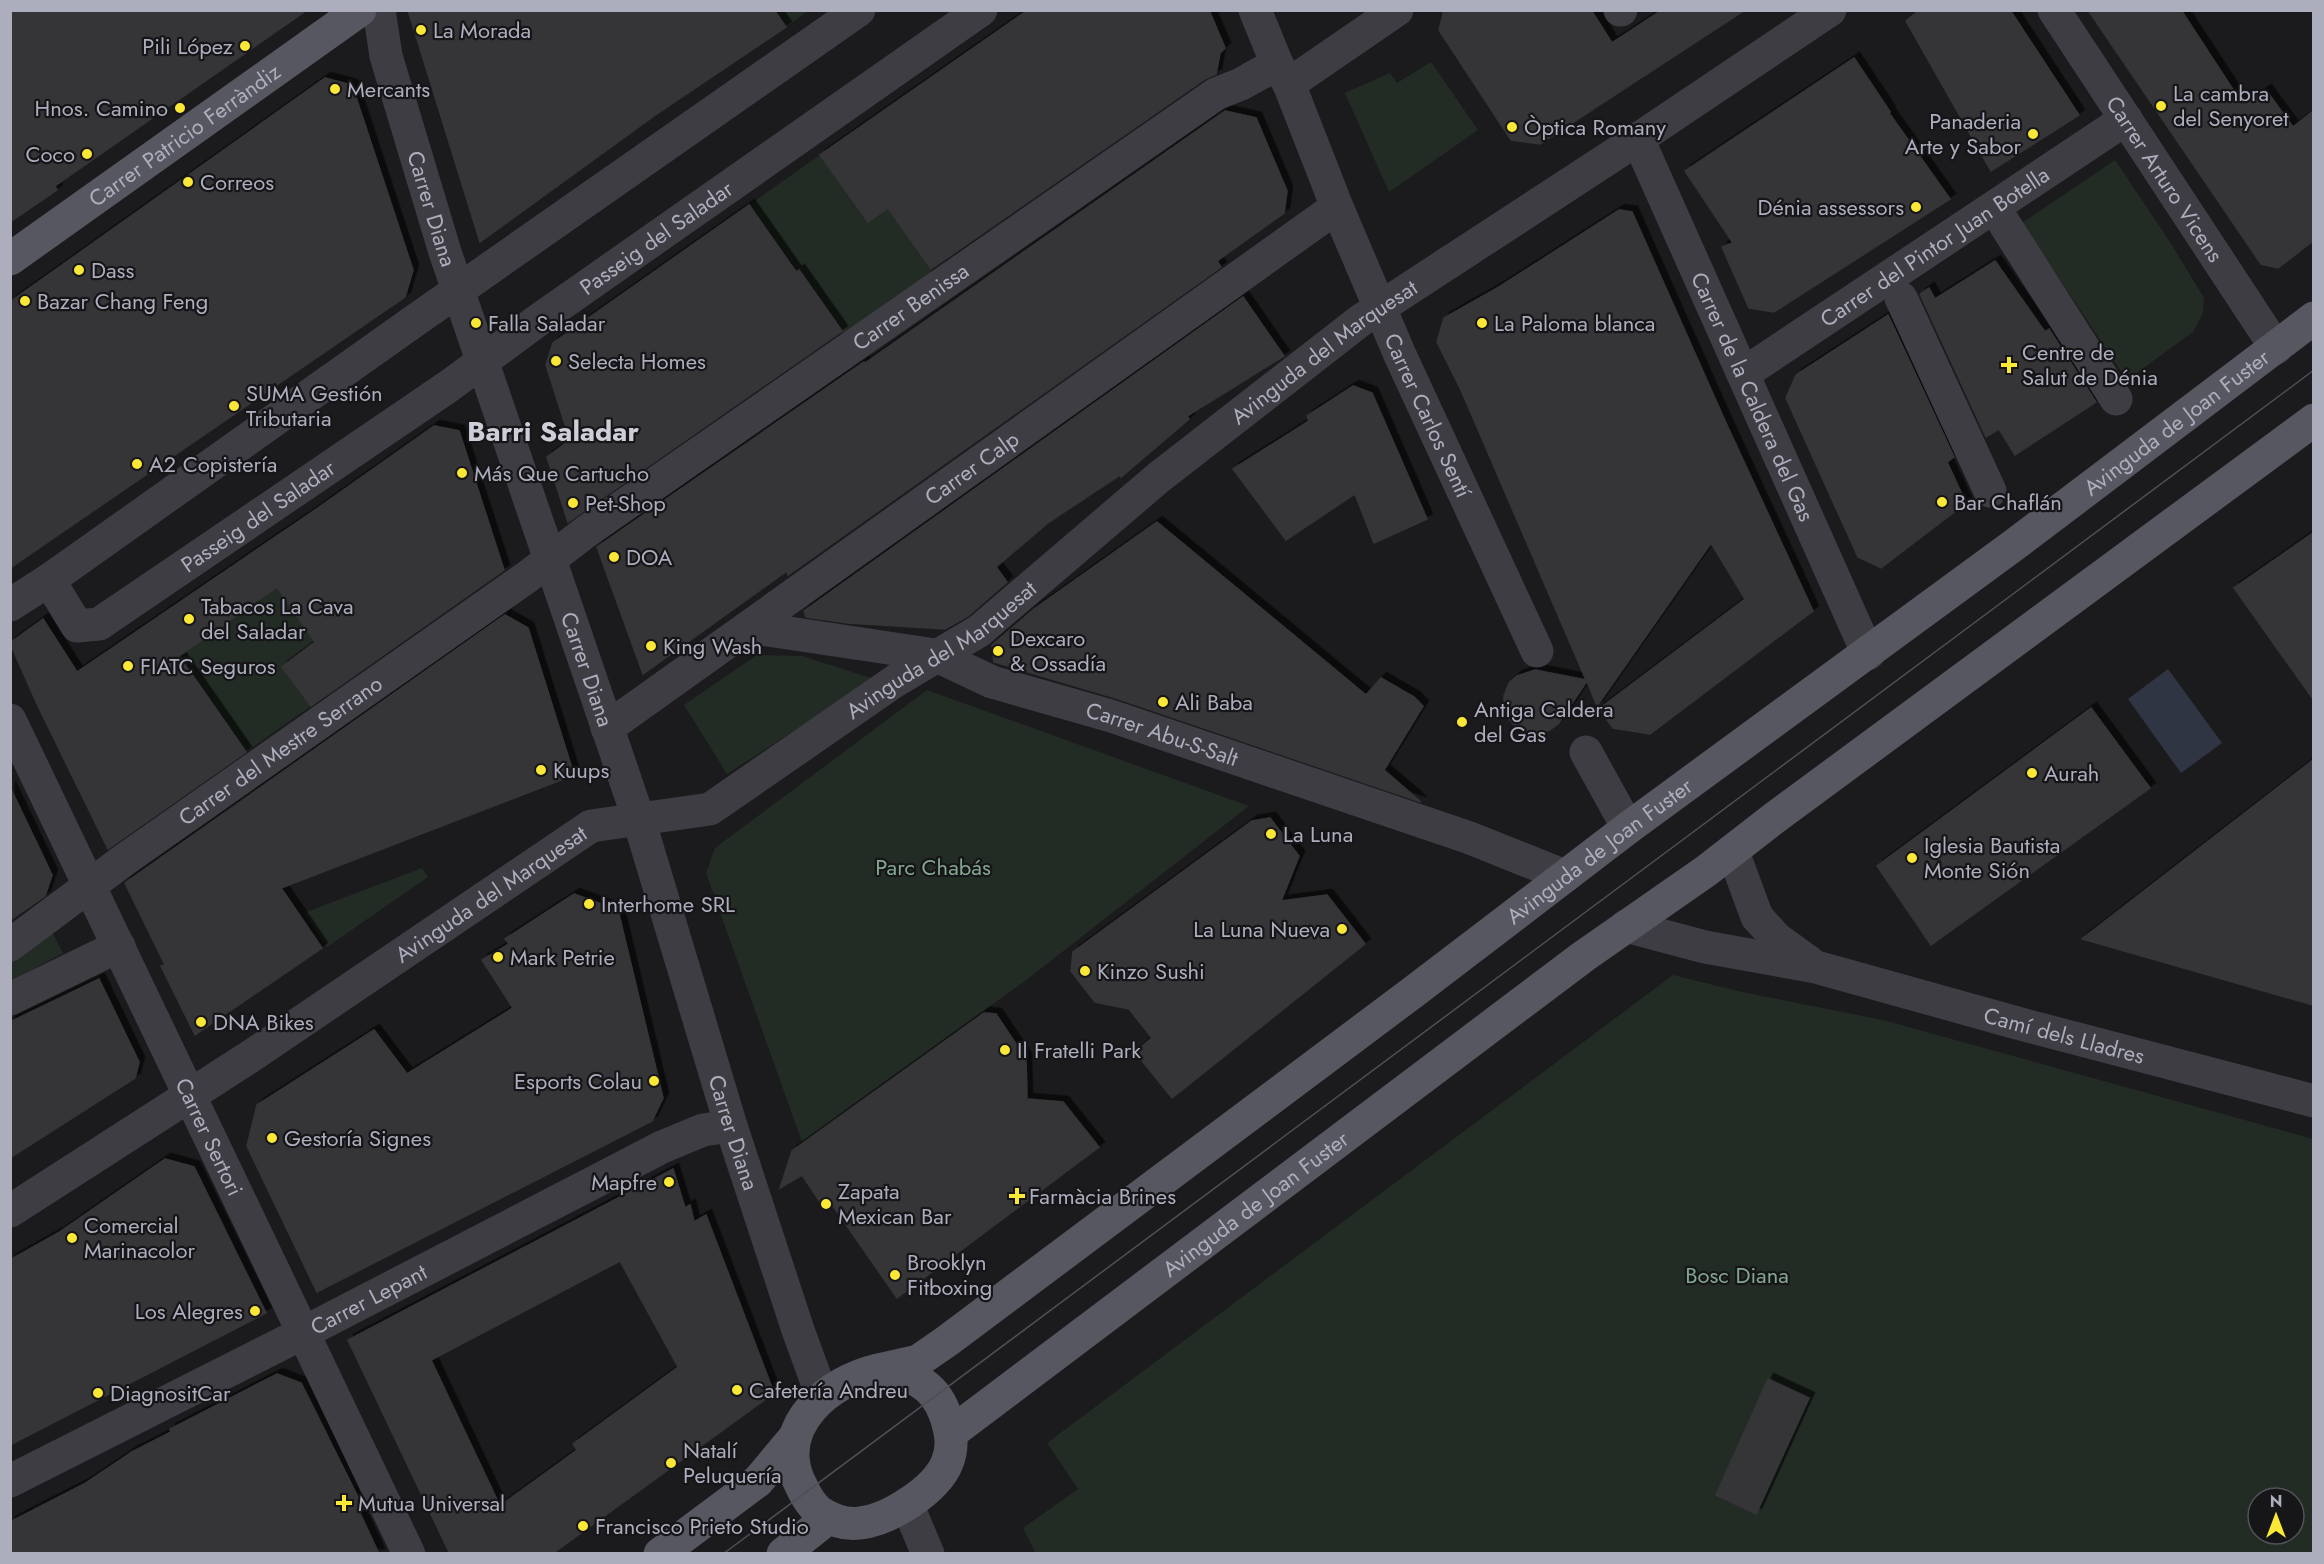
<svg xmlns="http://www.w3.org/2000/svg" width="2324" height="1564" font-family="Jost,sans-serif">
<defs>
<filter id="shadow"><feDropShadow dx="5.5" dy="-5.5" stdDeviation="0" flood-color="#0009"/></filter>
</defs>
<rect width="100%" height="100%" fill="#1b1b1d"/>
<!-- green -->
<g fill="#222c25" fill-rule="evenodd">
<polygon points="774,11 808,11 786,27"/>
<polygon points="1431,62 1478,130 1389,192 1345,93 1390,73 1397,83"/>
<polygon points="820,155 867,221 888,208 933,273 844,334 799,271 796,272 749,205"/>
<polygon points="2115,160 2172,245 2204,298 2203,313 2193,332 2127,380 2022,223"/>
<polygon points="277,587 315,642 283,667 311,706 246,752 179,656"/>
<polygon points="757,655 802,656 874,679 727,774 684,705"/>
<polygon points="927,690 1249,806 1025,981 802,1142 706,873 715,848"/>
<polygon points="422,868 428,877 327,947 304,913"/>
<polygon points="52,932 63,953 11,981 11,961"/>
<path d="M1673 975 1742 992 1883 1020 2313 1139V1553L1036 1554 1023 1528 1078 1489 1047 1443ZM2258 1498H2294V1534H2258Z"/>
</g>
<!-- water -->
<polygon fill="#2f3542" points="2168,669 2222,743 2181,773 2128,699"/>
<!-- building -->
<g fill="#363639" stroke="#363439" stroke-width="1.5" fill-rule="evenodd" filter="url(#shadow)">
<polygon points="10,10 307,10 55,186 57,190 10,222"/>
<polygon points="408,10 774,10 786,27 654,116 480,242"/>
<polygon points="1028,10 1209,10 1225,48 1220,53 1216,74 1205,79 931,269 888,208 868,222 820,155"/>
<polygon points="1444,10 1591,10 1612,43 1662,10 1745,10 1540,144 1511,140 1439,30"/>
<polygon points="1919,10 2010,10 2079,115 1991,171 1906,21"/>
<polygon points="2088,10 2181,10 2243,105 2266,90 2293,127 2313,111 2313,241 2278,268 2261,264"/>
<polygon points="1854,58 1890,112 1889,113 1950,199 1774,312 1749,308 1722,247 1733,243 1685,171"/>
<polygon points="325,78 352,85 413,270 405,297 10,568 10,302"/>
<polygon points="1225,111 1256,118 1287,191 1284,213 1217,261 1221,267 788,575 787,571 643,674 597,547 864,362 865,363"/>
<polygon points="749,205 796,272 799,270 842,331 568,522 547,457 570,440 546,365 553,343"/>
<polygon points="1619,210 1632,212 1726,423 1813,611 1650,734 1613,728 1599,709 1745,599 1711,543 1597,706 1587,681 1558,724 1548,731 1538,733 1525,732 1515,726 1508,718 1504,707 1504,696 1509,683 1517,676 1535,670 1586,680 1461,390 1437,342 1444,318 1499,287"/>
<polygon points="1995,261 2045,332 2049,329 2096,402 2015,455 1999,429 1986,437 1920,294 1929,288 1935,299"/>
<polygon points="1243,297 1284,356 1187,416 1189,419 1121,477 1120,475 1049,522 996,567 1007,582 968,616 945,629 848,623 806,617 804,611"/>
<polygon points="1888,315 1954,457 1947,462 1966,503 1881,568 1858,557 1786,398 1796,375"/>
<polygon points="1353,386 1372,393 1427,519 1374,543 1355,494 1286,540 1233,469 1309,421 1307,416"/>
<polygon points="434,426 459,431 504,570 311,706 282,667 315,642 277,587 179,656 246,752 108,849 37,704 10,643 43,619 77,672 312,512"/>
<polygon points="1157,522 1366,695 1381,678 1414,697 1423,706 1384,770 1421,802 1116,698 994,662 992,645 1034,609"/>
<polygon points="2313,533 2313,699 2234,588"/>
<polygon points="505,615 528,628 574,775 281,888 322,948 195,1035 161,966 165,965 125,883"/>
<polygon points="2091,708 2150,788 1931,945 1877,866"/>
<polygon points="2313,760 2313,1005 2082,939"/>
<polygon points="10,787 52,875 45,896 10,920"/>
<polygon points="1270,818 1299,856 1281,901 1327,895 1365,944 1172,1098 1135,1052 1152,1038 1129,1009 1095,1002 1071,971 1073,952 1252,821"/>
<polygon points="574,894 618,910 663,1098 652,1121 317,1292 247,1146 257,1105 374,1030 407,1074 513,1008 482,960 509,944 505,939"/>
<polygon points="99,979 139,1062 135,1078 10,1158 10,1022"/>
<polygon points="984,1013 996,1014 1026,1059 1027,1099 1063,1102 1099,1147 897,1298 836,1210 830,1203 824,1208 802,1175 780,1188 792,1151"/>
<polygon points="165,1159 194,1167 266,1313 10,1445 10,1260 58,1233"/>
<path d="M673 1169 685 1208 690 1205 694 1222 706 1215 774 1393 552 1554H450L348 1340ZM620 1261 678 1367 573 1444 577 1450 500 1506 431 1360Z"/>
<polygon points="277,1374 301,1383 364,1509 359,1511 379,1554 10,1554 10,1522 84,1484 132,1452 171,1432 170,1429"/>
<polygon points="1768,1379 1809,1398 1756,1514 1716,1495"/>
</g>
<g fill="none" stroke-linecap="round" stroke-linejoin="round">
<!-- minor -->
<g stroke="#3e3d44" stroke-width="33">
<path id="s1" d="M379 10 386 56 445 252 639 820 731 1126 798 1330 822 1396"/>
<path id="s2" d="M1255 10 1277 64 1289 84 1337 207 1400 355 1537 651"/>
<polyline points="1620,10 1621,10"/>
<path id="s3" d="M2054 10 2276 348"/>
<polyline points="1289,84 1397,10"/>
<path id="s4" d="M1638 139 1868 654"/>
<polyline points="2004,223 2116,399"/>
<polyline points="1901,298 1990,491"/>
<path id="s5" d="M1743 374 2126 119"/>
<path id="s6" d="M49 580 77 626 99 624 449 386 537 321 981 10"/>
<polyline points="10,605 49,580 410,324 859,10"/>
<path id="s7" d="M749 627 935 655 992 682 1111 716 1470 838 1565 876"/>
<path id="s8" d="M10 720 409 1554"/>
<path id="s9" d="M607 728 1337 207"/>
<polyline points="1586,752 1628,828"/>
<polyline points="1733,852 1757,917 1777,939 1809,962"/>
<path id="s10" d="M1626 926 1705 947 1816 967 2017 1023 2314 1101"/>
<path id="s11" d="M10 945 124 860 527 577 587 531 1216 94 1241 84 1277 64"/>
<polyline points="10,999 119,946"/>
<path id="s12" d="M10 1211 248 1058 591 826 710 809 895 681 979 631 1158 478 1361 320 1638 139 1830 10"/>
<path id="s13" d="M10 1481 303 1333 662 1147 703 1130 731 1126"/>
<polyline points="907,1504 928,1554"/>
</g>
<!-- major -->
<g stroke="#575761" stroke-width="33">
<path id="s14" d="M10 259 360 10"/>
<path id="s15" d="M878 1370 918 1361 947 1341 1412 993 1628 828 2014 545 2314 318"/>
<path d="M878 1370C910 1375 933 1381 945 1414 951 1431 954 1446 947 1463 936 1490 889 1520 860 1523 846 1525 832 1520 821 1513 810 1505 804 1492 798 1479 776 1424 830 1381 878 1370Z"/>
<path id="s16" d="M951 1433 1584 956 1706 871 1773 819 2314 420"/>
<polyline points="660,1554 758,1481 794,1438"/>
<polyline points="783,1554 828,1518"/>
</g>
<!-- tram -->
<polyline stroke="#4e4e57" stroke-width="1.5" points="723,1554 2314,370"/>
</g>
<!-- markers -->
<g fill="#fae736" stroke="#161518" stroke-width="2">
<circle cx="421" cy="30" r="6"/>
<circle cx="245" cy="46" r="6"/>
<circle cx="335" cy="89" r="6"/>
<circle cx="2161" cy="106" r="6"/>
<circle cx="180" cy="108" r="6"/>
<circle cx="1512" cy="127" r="6"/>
<circle cx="2033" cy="134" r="6"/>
<circle cx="87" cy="154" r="6"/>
<circle cx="188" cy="182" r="6"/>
<circle cx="1916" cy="207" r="6"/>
<circle cx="79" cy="270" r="6"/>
<circle cx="25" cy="301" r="6"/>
<circle cx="476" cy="323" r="6"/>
<circle cx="1482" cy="323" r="6"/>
<circle cx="556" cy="361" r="6"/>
<path d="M2006 356h6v6h6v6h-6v6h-6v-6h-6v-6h6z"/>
<circle cx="234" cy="406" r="6"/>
<circle cx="137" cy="464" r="6"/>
<circle cx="462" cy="473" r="6"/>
<circle cx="1942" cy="502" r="6"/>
<circle cx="573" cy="503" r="6"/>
<circle cx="614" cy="557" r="6"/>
<circle cx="189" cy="619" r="6"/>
<circle cx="651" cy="646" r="6"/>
<circle cx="998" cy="651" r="6"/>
<circle cx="128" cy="666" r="6"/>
<circle cx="1163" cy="702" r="6"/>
<circle cx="1462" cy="722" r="6"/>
<circle cx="541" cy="770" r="6"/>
<circle cx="2032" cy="773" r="6"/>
<circle cx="1271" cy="834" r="6"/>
<circle cx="1912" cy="858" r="6"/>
<circle cx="589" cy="904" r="6"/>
<circle cx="1342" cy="929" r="6"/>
<circle cx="498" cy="957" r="6"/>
<circle cx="1085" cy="971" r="6"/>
<circle cx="201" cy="1022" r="6"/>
<circle cx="1005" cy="1050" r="6"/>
<circle cx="654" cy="1081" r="6"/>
<circle cx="272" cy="1138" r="6"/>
<circle cx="669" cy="1182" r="6"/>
<path d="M1014 1187h6v6h6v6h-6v6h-6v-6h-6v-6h6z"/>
<circle cx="826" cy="1204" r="6"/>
<circle cx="72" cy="1238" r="6"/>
<circle cx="895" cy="1275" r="6"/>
<circle cx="255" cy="1311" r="6"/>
<circle cx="737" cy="1390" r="6"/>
<circle cx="98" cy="1393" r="6"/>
<circle cx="671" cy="1463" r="6"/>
<path d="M341 1494h6v6h6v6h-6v6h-6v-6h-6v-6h6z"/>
<circle cx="583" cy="1526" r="6"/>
</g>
<g text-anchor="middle" stroke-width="4.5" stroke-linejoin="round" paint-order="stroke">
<!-- poi labels -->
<g font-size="22" fill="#adaebd" stroke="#161518" text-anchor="start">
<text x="433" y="38">La Morada</text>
<text x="233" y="54" text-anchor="end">Pili López</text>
<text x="347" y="97">Mercants</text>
<text x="2173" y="101">La cambra<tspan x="2173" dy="25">del Senyoret</tspan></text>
<text x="168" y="116" text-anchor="end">Hnos. Camino</text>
<text x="2021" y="129" text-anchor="end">Panaderia<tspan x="2021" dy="25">Arte y Sabor</tspan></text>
<text x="1524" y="135">Òptica Romany</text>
<text x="75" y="162" text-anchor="end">Coco</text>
<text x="200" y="190">Correos</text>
<text x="1904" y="215" text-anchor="end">Dénia assessors</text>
<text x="91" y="278">Dass</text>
<text x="37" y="309">Bazar Chang Feng</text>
<text x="488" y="331">Falla Saladar</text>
<text x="1494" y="331">La Paloma blanca</text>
<text x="2022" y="360">Centre de<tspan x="2022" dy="25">Salut de Dénia</tspan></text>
<text x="568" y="369">Selecta Homes</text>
<text x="246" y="401">SUMA Gestión<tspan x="246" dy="25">Tributaria</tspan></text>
<text x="149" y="472">A2 Copistería</text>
<text x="474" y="481">Más Que Cartucho</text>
<text x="1954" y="510">Bar Chaflán</text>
<text x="585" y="511">Pet-Shop</text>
<text x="626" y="565">DOA</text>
<text x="201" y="614">Tabacos La Cava<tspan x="201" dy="25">del Saladar</tspan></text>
<text x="1010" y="646">Dexcaro<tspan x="1010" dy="25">&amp; Ossadía</tspan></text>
<text x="663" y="654">King Wash</text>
<text x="140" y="674">FIATC Seguros</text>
<text x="1175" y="710">Ali Baba</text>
<text x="1474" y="717">Antiga Caldera<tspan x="1474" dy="25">del Gas</tspan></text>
<text x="553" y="778">Kuups</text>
<text x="2044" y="781">Aurah</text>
<text x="1283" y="842">La Luna</text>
<text x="1924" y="853">Iglesia Bautista<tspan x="1924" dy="25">Monte Sión</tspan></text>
<text x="601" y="912">Interhome SRL</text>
<text x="1330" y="937" text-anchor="end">La Luna Nueva</text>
<text x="510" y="965">Mark Petrie</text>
<text x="1097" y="979">Kinzo Sushi</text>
<text x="213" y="1030">DNA Bikes</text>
<text x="1017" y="1058">Il Fratelli Park</text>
<text x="642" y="1089" text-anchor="end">Esports Colau</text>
<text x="284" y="1146">Gestoría Signes</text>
<text x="657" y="1190" text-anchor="end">Mapfre</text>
<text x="838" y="1199">Zapata<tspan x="838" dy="25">Mexican Bar</tspan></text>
<text x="1029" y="1204">Farmàcia Brines</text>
<text x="84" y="1233">Comercial<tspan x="84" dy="25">Marinacolor</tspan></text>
<text x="907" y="1270">Brooklyn<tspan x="907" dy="25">Fitboxing</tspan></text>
<text x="243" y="1319" text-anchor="end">Los Alegres</text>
<text x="749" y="1398">Cafetería Andreu</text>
<text x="110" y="1401">DiagnositCar</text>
<text x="683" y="1458">Natalí<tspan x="683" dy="25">Peluquería</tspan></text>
<text x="358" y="1511">Mutua Universal</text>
<text x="595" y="1534">Francisco Prieto Studio</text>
</g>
<!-- street labels -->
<g font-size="22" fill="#adaebd" stroke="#161518">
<text dy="8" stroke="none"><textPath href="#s14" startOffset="214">Carrer Patricio Ferràndiz</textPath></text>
<text dy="8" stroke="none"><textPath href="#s3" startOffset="202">Carrer Arturo Vicens</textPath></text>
<text dy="8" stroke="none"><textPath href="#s1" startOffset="206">Carrer Diana</textPath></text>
<text dy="8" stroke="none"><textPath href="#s6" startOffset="754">Passeig del Saladar</textPath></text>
<text dy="8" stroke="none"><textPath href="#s5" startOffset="230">Carrer del Pintor Juan Botella</textPath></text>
<text dy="8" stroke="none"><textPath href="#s11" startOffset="1104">Carrer Benissa</textPath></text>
<text dy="8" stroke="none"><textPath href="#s12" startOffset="1584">Avinguda del Marquesat</textPath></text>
<text dy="8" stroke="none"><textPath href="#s4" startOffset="282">Carrer de la Caldera del Gas</textPath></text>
<text dy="8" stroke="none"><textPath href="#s2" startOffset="441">Carrer Carlos Sentí</textPath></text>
<text dy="8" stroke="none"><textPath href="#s15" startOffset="1611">Avinguda de Joan Fuster</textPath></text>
<text dy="8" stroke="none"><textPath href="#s9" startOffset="448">Carrer Calp</textPath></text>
<text dy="8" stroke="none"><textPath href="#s6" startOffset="268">Passeig del Saladar</textPath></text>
<text dy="8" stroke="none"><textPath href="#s12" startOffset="1098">Avinguda del Marquesat</textPath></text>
<text dy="8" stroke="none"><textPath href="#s1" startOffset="692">Carrer Diana</textPath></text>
<text dy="8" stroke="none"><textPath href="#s7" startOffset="429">Carrer Abu-S-Salt</textPath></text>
<text dy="8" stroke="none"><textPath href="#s11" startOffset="333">Carrer del Mestre Serrano</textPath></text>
<text dy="8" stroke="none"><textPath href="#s15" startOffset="892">Avinguda de Joan Fuster</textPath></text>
<text dy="8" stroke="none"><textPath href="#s12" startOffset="576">Avinguda del Marquesat</textPath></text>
<text dy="8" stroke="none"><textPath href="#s10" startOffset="452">Camí dels Lladres</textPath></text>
<text dy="8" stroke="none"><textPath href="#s1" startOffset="1178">Carrer Diana</textPath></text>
<text dy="8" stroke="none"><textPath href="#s8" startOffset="462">Carrer Sertori</textPath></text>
<text dy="8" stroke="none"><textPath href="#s16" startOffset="381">Avinguda de Joan Fuster</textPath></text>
<text dy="8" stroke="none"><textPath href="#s13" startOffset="402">Carrer Lepant</textPath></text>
</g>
<!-- park labels -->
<g font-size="22" fill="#83a88f" stroke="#161518">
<text x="933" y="875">Parc Chabás</text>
<text x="1737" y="1283">Bosc Diana</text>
</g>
<!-- district labels -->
<g font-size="28" font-weight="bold" fill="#ceced9" stroke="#161518">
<text x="553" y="441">Barri Saladar</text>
</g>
</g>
<!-- border -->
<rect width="2324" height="1564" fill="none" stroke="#adaebd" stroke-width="24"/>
<!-- north arrow -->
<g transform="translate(2276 1516)"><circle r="28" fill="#161518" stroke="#52525a" stroke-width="1.5"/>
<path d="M0-4.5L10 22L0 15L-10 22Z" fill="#fae736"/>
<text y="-9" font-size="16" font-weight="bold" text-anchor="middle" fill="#adaebd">N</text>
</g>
</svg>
